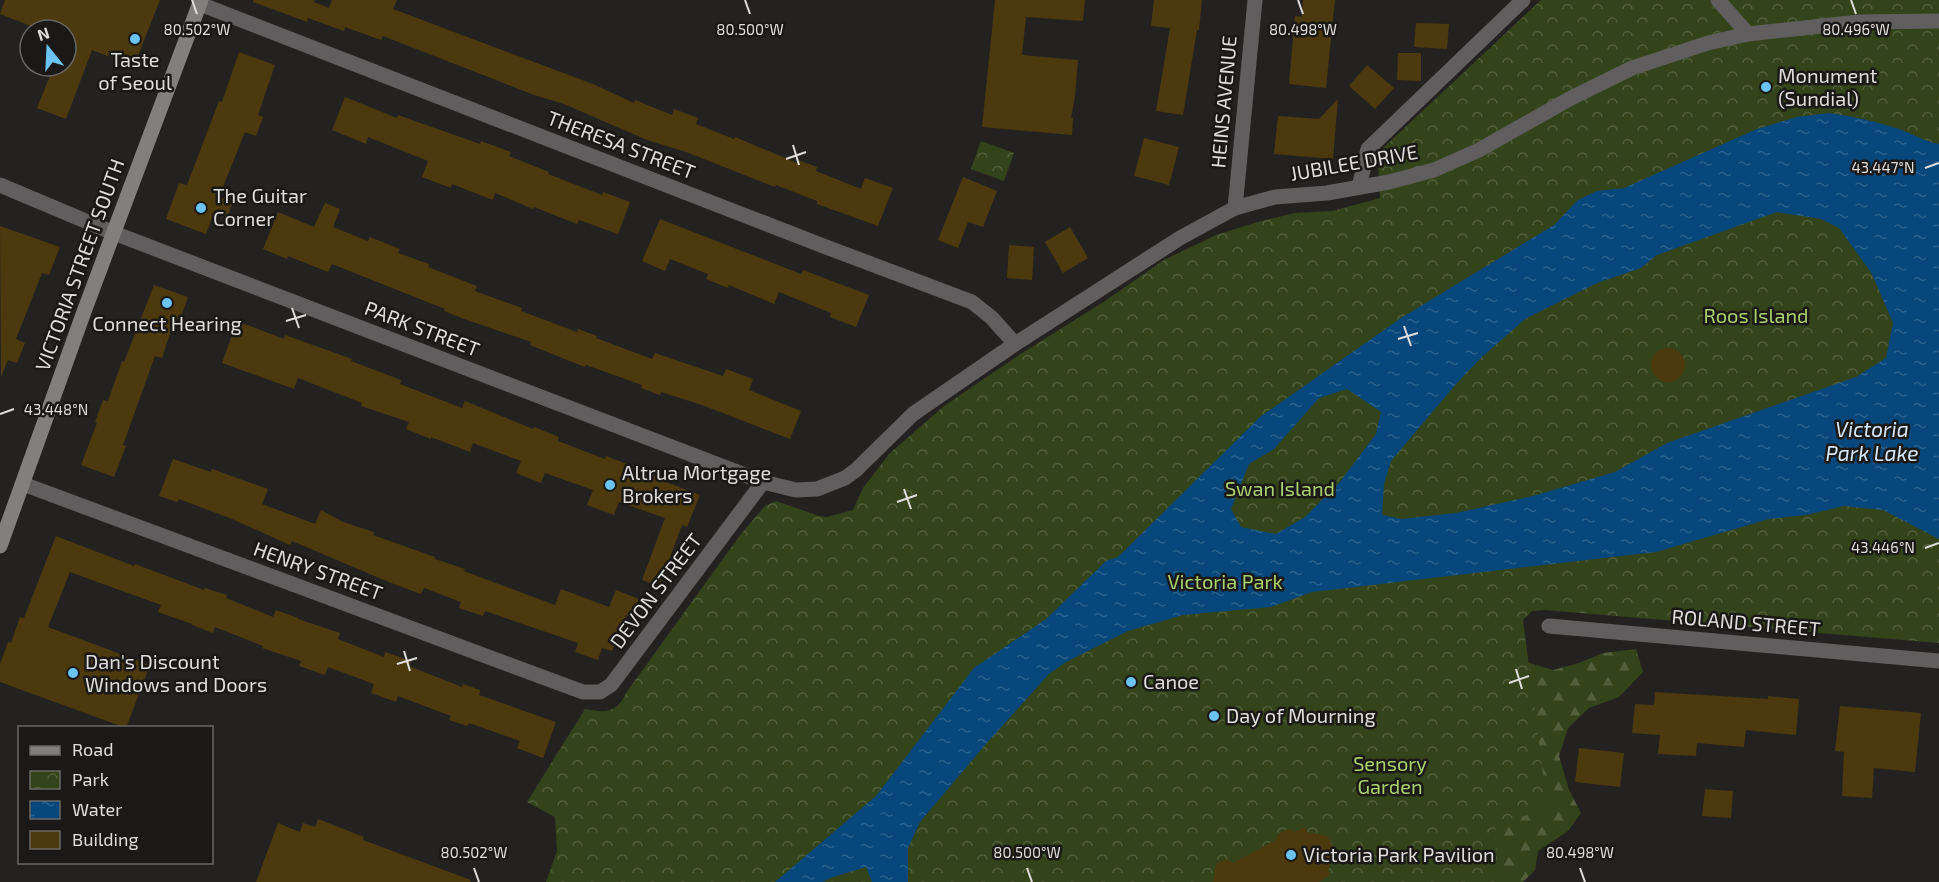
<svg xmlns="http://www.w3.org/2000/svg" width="1939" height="882" font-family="'Exo 2',sans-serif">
<defs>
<pattern id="forest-firs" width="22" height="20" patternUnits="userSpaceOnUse" patternTransform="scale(1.5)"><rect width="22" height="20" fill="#34441a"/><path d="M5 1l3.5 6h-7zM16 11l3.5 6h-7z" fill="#515f3b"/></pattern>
<pattern id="park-crowns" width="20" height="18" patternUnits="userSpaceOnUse" patternTransform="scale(1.5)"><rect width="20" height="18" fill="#34441a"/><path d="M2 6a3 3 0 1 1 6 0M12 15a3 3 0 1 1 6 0" fill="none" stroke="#515f3b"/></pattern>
<pattern id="water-ripples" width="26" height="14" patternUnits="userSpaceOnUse" patternTransform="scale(1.5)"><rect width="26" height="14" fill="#07477b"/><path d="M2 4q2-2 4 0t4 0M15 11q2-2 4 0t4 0" fill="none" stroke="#2b618d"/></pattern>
</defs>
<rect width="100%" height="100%" fill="#242220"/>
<!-- forest -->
<polygon fill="url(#forest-firs)" points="1636,649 1643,672 1619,697 1589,708 1568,728 1559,756 1569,790 1581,813 1568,831 1538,851 1535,870 1523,882 1425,882 1526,662 1553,670 1579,663 1603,653"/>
<!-- park -->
<g fill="url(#park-crowns)">
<path d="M1541 0H1939V643L1545 610 1532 611 1523 620 1548 812 1495 821 1498 882H546L557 851 555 817 527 802 585 709C605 713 617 713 626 693L741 534 765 506 776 501 819 516 827 517 853 510 863 488 889 454 944 406 1019 355 1105 301 1164 260 1216 235 1261 221 1295 213 1333 211 1380 198 1378 162 1380 151Z"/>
<polygon points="981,141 1014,153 1004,181 971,169"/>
</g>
<!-- garden -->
<polygon fill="#34441a" points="1380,747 1425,768 1394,803 1355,779"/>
<!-- water -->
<path fill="url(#water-ripples)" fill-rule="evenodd" d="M1829 113C1853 117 1876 121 1899 129 1914 134 1922 141 1939 144V539L1883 510 1844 506 1806 515 1769 519 1656 552 1312 592 1271 607 1183 615 1128 631 1066 662 1049 674 985 745 920 822 908 848V882H872L866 867 830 878 823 882H775L876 796 974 668 1046 619 1106 561 1118 557 1260 417 1401 318 1554 225 1578 200 1597 191 1624 188 1757 129 1797 117ZM1777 212 1821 219 1839 228 1872 274 1893 323 1886 358 1856 377 1667 443 1615 472 1533 496 1456 513 1402 519 1382 515 1384 484 1391 461 1456 384 1481 358 1525 319 1597 283 1641 268 1657 255ZM1347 389 1381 412 1376 434 1339 483 1305 517 1276 534 1241 527 1231 509 1249 464 1274 449 1319 398Z"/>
<!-- building -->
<g fill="#4c390e">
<polygon points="5,0 160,0 134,66 92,50 66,119 37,108 54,66 66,66 66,30 41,30 0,14"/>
<polygon points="253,0 315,0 314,2 329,8 332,0 397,0 393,9 593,84 634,103 635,100 672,115 674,109 698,118 696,124 734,139 735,137 797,163 798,160 817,167 816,171 861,189 865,178 893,188 878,226 817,204 817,201 776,185 775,187 686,152 647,140 564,104 534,95 383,36 381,40 345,27 344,31 308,18 307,22 253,2"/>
<polygon points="995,0 1085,0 1083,21 1026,17 1022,55 1078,60 1075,96 1071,118 1073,118 1072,135 982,127"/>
<polygon points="1154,0 1202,0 1199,30 1197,30 1183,115 1156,111 1170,28 1151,26"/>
<polygon points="1303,0 1335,0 1326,88 1289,84 1295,16 1302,17"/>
<polygon points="1416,23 1449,24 1447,49 1414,47"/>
<polygon points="239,52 275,65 258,115 263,117 256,136 245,132 219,197 233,202 227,218 214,213 206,234 166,219 179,183 187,185 219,101 222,102"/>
<polygon points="1398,53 1421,53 1421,81 1397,80"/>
<polygon points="1367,65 1394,88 1375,109 1349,86"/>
<polygon points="345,97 397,118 398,115 480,144 481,141 511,152 509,156 549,172 548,174 602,195 603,192 630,202 618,234 579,220 577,224 534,207 533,209 495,193 493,200 452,184 451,188 422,177 428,161 368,137 366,144 332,130"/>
<polygon points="1338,99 1333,159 1274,154 1278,116 1319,119"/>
<polygon points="1144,138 1179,147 1169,185 1134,176"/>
<polygon points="963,177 997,191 983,227 968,222 958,248 938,240"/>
<polygon points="325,203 340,209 333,227 368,241 370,237 400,249 398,253 429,264 428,267 477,286 475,291 522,308 521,311 577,332 578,329 597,336 596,338 652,359 655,353 723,376 726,369 753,379 749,390 801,411 790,439 702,405 661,392 660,395 641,388 642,385 586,365 585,367 567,360 530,345 531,342 464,319 444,311 445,309 332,264 328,272 288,256 287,259 263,249 278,212 314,227"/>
<polygon points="660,219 801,274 803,270 869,295 856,327 830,317 831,313 779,292 774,304 729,285 728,288 706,279 708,274 670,259 665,271 642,261"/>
<polygon points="0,226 60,247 49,275 42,273 16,339 25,343 17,363 8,360 1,377"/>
<polygon points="1070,227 1088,258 1063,273 1045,242"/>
<polygon points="1009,245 1034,247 1032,280 1007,278"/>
<polygon points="154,285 188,297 180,320 175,318 162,358 155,356 123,445 126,446 114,477 81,465 97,423 95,422 103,400 108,401 122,361 124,362"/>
<polygon points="237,321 284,339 285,335 352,359 351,361 401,380 400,384 462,408 465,401 533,429 534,427 559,437 558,441 605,459 606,456 632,466 631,468 667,480 666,482 700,495 687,527 682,525 659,587 642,580 665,518 619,502 614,515 587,505 593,490 545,473 541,483 516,473 521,461 473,443 470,452 431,437 431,439 406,429 409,422 361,406 362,403 298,378 294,389 222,363"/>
<circle cx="1668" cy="365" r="17"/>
<polygon points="173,459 211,472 212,469 268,489 262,504 315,524 321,510 343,522 374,532 373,535 435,557 435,559 465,569 464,571 555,605 561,589 609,607 616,590 639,599 632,618 626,615 612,651 602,648 598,660 575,652 578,643 485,611 483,616 459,608 461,602 424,588 421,594 391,583 292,541 290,545 232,519 179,499 177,502 159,496"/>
<polygon points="56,536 134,566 135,564 204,590 205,588 227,595 226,598 273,617 276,610 298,618 298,619 340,633 338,639 384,657 385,652 411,661 409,666 462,687 463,684 480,690 479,695 556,722 543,758 517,748 520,741 469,723 467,726 449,720 451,716 398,696 396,702 371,693 374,684 328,667 325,675 299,666 301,661 262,648 263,646 215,627 213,633 192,625 192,624 158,612 161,605 70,572 48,627 150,665 126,728 0,682 0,664 8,642 11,643 20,617 24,618"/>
<polygon points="1655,692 1768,699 1768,696 1799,699 1796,735 1746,730 1744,747 1697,743 1696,756 1658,754 1660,735 1632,733 1635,704 1654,705"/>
<polygon points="1840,706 1921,713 1915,772 1874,768 1872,798 1842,796 1844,752 1835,751"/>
<polygon points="1579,748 1624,753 1620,787 1575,782"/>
<polygon points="1705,789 1733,791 1731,818 1702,816"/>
<polygon points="318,819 364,837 363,840 471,880 470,882 256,882 278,823 300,832 303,823 315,827"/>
<polygon points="1305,827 1307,832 1327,836 1335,850 1328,871 1330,875 1319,882 1213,882 1216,864 1226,859 1233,863 1276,840 1278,834 1288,829 1295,832"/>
</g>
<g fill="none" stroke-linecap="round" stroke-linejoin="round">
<!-- minor -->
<g stroke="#605e5e" stroke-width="15">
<polyline points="1718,0 1748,34"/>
<polyline points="200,4 826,247 972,302 992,318 1015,344"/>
<polyline points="1359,187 1368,149 1523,0"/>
<polyline points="1235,208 1255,0"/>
<polyline points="114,233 763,482 796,490 817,489 845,478 856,470 913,414 1015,344 1180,238 1235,208 1275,197 1327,193 1389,182 1434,170 1479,150 1571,98 1632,68 1708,43 1748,34 1859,22 1939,21"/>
<polyline points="23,484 583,692 600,692 611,685 763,482"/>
<polyline points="1549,626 1939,661"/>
</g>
<!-- tertiary -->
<polyline stroke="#605e5e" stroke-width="15" points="0,185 114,233"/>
<!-- secondary -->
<polyline stroke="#82807f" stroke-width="15" points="0,546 85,309 201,0"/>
</g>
<!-- ticks -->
<path fill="none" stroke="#dfdedc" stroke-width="2" d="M192 0 197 14M745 0 750 14M1298 0 1303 14M1851 0 1856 14M793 145 799 165M786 159 806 152M1925 168 1939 163M292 308 299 328M286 321 306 315M1404 326 1411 346M1398 339 1418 333M0 414 14 409M904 489 911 509M897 502 917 495M1925 548 1939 543M404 651 410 671M397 664 417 658M1516 669 1522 689M1509 683 1529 676M474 868 479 882M1027 868 1032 882M1580 868 1585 882"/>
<!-- markers -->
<g fill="#6bc3f2" stroke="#1a1917" stroke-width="2">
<circle cx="135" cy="39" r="6"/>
<circle cx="1766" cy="87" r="6"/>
<circle cx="201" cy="208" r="6"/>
<circle cx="167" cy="303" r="6"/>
<circle cx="610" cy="485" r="6"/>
<circle cx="73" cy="673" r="6"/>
<circle cx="1131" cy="682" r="6"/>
<circle cx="1214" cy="716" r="6"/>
<circle cx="1291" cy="855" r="6"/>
</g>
<g text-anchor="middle" stroke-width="5" stroke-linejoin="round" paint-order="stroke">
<!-- poi labels -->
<g font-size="20" fill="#dfdedc" stroke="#1a1917" text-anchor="start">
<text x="135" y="67" text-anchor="middle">Taste<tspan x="135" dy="23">of Seoul</tspan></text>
<text x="1778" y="83">Monument<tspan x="1778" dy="23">(Sundial)</tspan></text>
<text x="213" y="203">The Guitar<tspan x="213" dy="23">Corner</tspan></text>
<text x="167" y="331" text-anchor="middle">Connect Hearing</text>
<text x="622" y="480">Altrua Mortgage<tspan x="622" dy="23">Brokers</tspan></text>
<text x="85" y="669">Dan's Discount<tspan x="85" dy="23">Windows and Doors</tspan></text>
<text x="1143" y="689">Canoe</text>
<text x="1226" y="723">Day of Mourning</text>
<text x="1303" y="862">Victoria Park Pavilion</text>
</g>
<!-- street labels -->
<g font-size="20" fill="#dfdedc" stroke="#1a1917">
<text transform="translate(1224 102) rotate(-85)" y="7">HEINS AVENUE</text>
<text transform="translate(621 145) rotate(21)" y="7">THERESA STREET</text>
<text transform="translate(1354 163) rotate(-10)" y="7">JUBILEE DRIVE</text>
<text transform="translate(80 265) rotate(-70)" y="7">VICTORIA STREET SOUTH</text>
<text transform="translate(422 329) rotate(21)" y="7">PARK STREET</text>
<text transform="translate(318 571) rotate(20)" y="7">HENRY STREET</text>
<text transform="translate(656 591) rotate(-53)" y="7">DEVON STREET</text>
<text transform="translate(1746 623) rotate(5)" y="7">ROLAND STREET</text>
</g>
<!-- park labels -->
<g font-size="20" fill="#abd26d" stroke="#1a1917">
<text x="1756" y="323">Roos Island</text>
<text x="1280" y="496">Swan Island</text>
<text x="1225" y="589">Victoria Park</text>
<text x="1390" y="771">Sensory<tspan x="1390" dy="23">Garden</tspan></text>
</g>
<!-- water labels -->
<g font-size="21" font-style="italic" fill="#d7e6f7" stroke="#1a1917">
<text x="1872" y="437">Victoria<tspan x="1872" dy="24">Park Lake</tspan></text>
</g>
</g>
<g font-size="15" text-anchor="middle" fill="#dfdedc" stroke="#1a1917" stroke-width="5" stroke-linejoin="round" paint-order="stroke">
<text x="197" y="35">80.502°W</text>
<text x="750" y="35">80.500°W</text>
<text x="1303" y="35">80.498°W</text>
<text x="1856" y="35">80.496°W</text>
<text x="1883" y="173">43.447°N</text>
<text x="56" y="415">43.448°N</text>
<text x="1883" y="553">43.446°N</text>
<text x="474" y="858">80.502°W</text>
<text x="1027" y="858">80.500°W</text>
<text x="1580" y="858">80.498°W</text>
</g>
<!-- legend -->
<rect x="18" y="726" width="195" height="138" fill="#1a1917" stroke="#696866" stroke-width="1.5"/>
<rect x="30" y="746" width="30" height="9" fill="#82807f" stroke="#696866" stroke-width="1.5"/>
<text x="72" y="756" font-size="18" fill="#dfdedc">Road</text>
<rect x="30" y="771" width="30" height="18" fill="url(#park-crowns)" stroke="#696866" stroke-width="1.5"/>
<text x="72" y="786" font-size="18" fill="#dfdedc">Park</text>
<rect x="30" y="801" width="30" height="18" fill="url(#water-ripples)" stroke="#696866" stroke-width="1.5"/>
<text x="72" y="816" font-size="18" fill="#dfdedc">Water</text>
<rect x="30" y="831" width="30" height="18" fill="#4c390e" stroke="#696866" stroke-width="1.5"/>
<text x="72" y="846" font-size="18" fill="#dfdedc">Building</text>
<!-- north arrow -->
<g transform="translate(48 48) rotate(342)"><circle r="28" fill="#1a1917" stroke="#696866" stroke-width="1.5"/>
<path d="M0-4.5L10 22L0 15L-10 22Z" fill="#6bc3f2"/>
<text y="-9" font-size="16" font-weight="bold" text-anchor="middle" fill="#dfdedc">N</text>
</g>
</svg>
